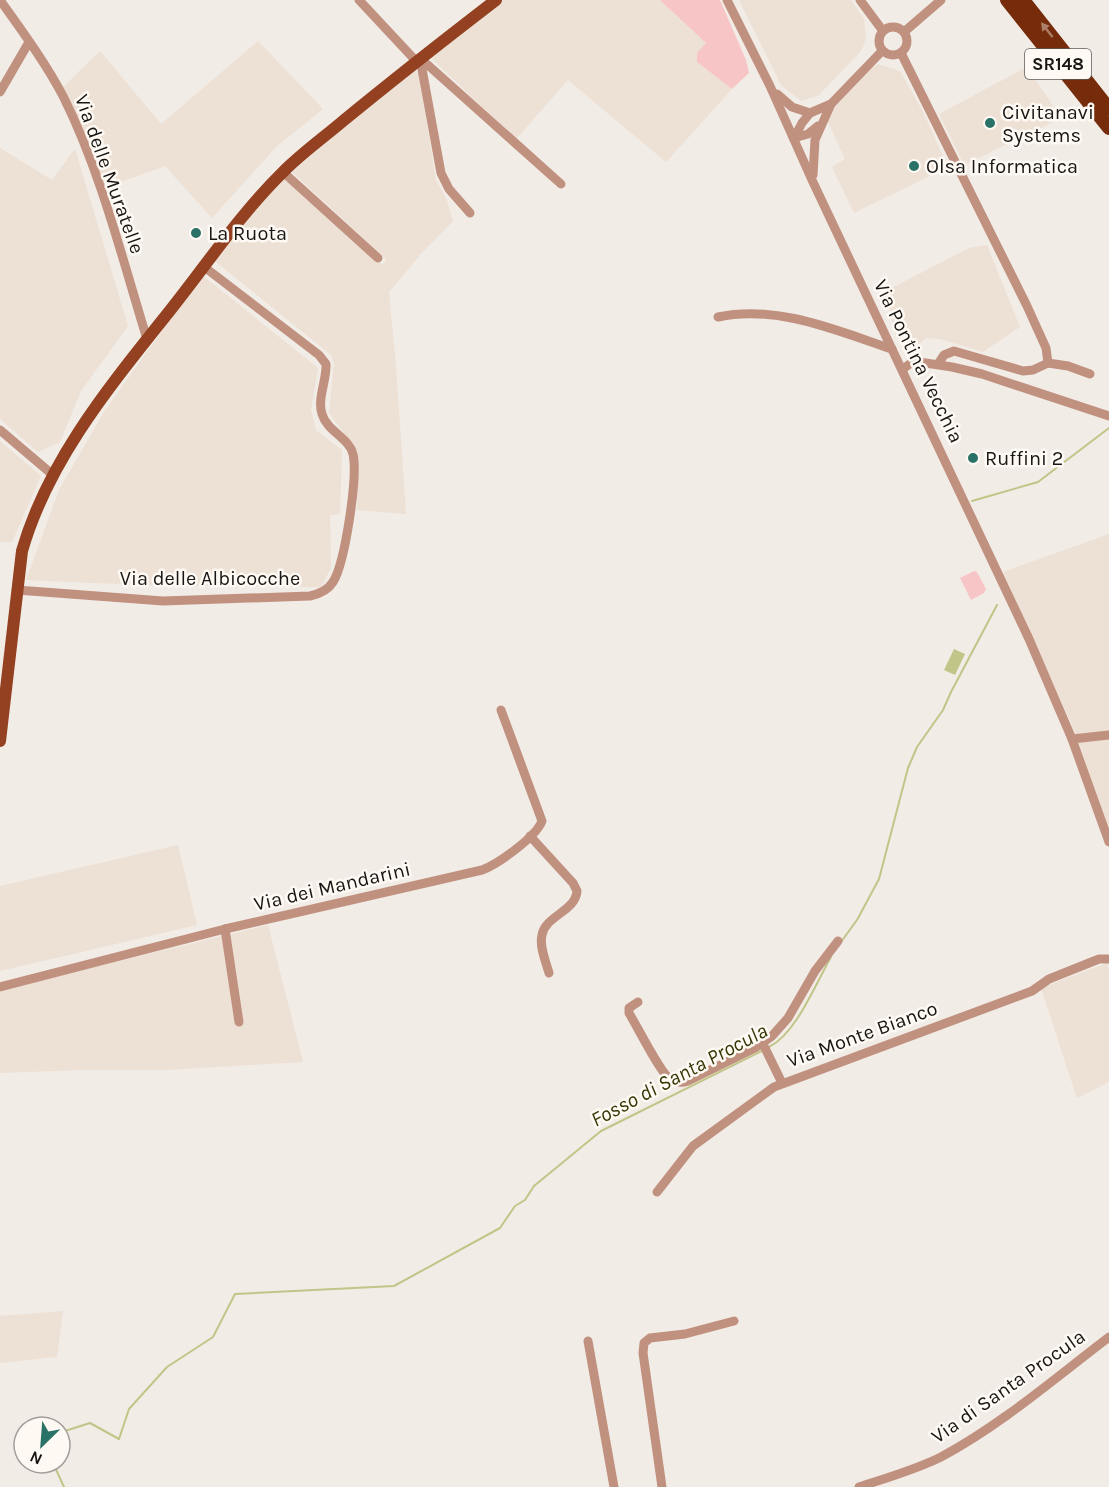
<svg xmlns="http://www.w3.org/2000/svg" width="1109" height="1487" font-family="Karla,sans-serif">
<rect width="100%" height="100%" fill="#f2ece6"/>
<!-- built -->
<g fill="#ede0d4">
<polygon points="503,0 660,0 706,43 697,62 732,89 666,162 568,80 516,139 430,57"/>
<polygon points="739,0 851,0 864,19 866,39 861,51 819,95 801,101 781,85"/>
<polygon points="258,41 323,109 277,146 212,218 165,166 105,188 63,87 100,51 161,124"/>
<polygon points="878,64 900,71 923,112 948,167 854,213 832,167 845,159 827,120 843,91"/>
<polygon points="1027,67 1061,118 964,165 939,114"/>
<polygon points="415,68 419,74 436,180 446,198 453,221 420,255 389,292 396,366 406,514 357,510 358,452 329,413 334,363 331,355 210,257 278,173 383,265 386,259 292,172"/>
<polygon points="0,148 52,180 75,149 128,326 81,391 60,442 38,452 0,419"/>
<polygon points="987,245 1020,327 983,352 940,339 926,338 915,348 896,338 886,291 969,248"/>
<polygon points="202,275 318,368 311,410 316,430 342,450 340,514 330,515 331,568 321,587 163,586 26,580 59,490 105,410"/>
<polygon points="0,441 41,476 12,542 0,542"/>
<polygon points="1109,534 1109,830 1075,732 1003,572"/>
<polygon points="178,845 197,925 0,971 0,886"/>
<polygon points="268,925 303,1062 165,1070 83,1070 0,1073 0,990"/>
<polygon points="1107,963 1109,971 1109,1082 1077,1098 1041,988"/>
<polygon points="63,1311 57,1357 0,1363 0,1316"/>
</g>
<!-- green -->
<g fill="#f8c5c6">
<polygon points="660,0 720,0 746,60 749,73 732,89 697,62 697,53 706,43"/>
<polygon points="974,571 977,572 986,589 984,593 971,600 960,578"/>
</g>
<!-- water -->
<polygon fill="#c1c588" points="954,649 965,654 955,675 944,670"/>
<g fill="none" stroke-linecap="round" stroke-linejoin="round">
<!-- stream -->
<g stroke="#c1c588" stroke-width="2">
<polyline points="972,501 1038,482 1109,428"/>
<polyline points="841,942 857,920 879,879 908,768 917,747 943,710 951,692 997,605"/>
<path d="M769 1047C796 1034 816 983 831 957"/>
<polyline points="60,1440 65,1431 90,1423 119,1439 129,1409 167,1367 213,1337 235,1294 394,1286 500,1228 515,1206 525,1200 534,1186 601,1131 764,1050"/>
<polyline points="53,1463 64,1487"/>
</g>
<!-- minor -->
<g stroke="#c19180" stroke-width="9">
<path d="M0 0C22 31 45 62 63 96 101 172 122 258 147 339"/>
<polyline points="359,0 416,61"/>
<polyline points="727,0 770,86 812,180 1029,639 1072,739 1109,842"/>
<polyline points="860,0 883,31"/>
<circle cx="893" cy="41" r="14"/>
<polyline points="904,32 941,0"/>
<polyline points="901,53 1027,306 1046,348 1048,363 1033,370 1023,371 954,351 944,355 938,364"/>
<polyline points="420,58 561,184"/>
<polyline points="420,58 441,173 449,189 470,213"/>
<polyline points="0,92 29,42"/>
<polyline points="777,94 792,107 810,113 831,104 815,140 813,175"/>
<polyline points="831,104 882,51"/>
<polyline points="810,113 802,123 794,138 808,134 818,126"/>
<polyline points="283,172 378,258"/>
<path d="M718 317C777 304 838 331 892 349"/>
<polyline points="1048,363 1068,366 1090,374"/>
<polyline points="903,369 911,363 919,362 952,367 982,374 1109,416"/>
<polyline points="0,430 53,475"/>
<path d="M17 590 163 601 310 596C319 594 328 590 333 582 345 563 358 477 353 454 349 438 327 431 322 414 317 398 327 380 326 364L319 355 203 266"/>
<polyline points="1072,739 1109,735"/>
<path d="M530 836 573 883 577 891C576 911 545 916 542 935 539 946 546 962 549 973"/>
<polyline points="225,929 239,1022"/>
<path d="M0 987 225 929 482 870C498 864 536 837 542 821L501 710"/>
<path d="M638 1002 629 1008V1013C637 1026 661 1074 670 1079 676 1083 682 1083 688 1081L755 1048 772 1036 788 1018 815 971 838 941"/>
<polyline points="763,1044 782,1083"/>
<polyline points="657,1192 693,1146 774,1087 1032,991 1049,979 1099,959 1109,959"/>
<polyline points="588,1341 614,1487"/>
<polyline points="662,1487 643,1353 644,1343 650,1338 685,1334 734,1321"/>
<path d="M859 1487C886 1478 915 1470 941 1457 1001 1425 1055 1378 1109 1337"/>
</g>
<!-- major -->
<path stroke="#934121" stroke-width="12" d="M0 741 22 551C47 464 105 392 160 323 201 273 237 217 284 171 302 153 323 138 343 121 393 80 444 40 496 0"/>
<!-- highway -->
<g stroke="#762c0b" stroke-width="14">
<polyline points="1007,0 1109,128"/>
<polyline points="1023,0 1109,109"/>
</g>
</g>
<!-- one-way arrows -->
<defs><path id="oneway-solid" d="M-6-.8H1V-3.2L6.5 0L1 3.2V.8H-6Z" transform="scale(1.5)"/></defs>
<use fill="#ad7e68" href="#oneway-solid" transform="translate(1047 30) rotate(-128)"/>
<!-- markers -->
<g fill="#2a7167" stroke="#fff9f4" stroke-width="2">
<circle cx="990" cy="123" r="6"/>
<circle cx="914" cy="166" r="6"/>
<circle cx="196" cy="233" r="6"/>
<circle cx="973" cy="458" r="6"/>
</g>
<g text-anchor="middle" stroke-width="5" stroke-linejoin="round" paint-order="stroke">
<!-- shield labels -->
<rect fill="#fff9f4" stroke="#5d5a57" stroke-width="1.5" x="1025" y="49" width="66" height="30" rx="4.5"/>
<g font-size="18" font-weight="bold" fill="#181614">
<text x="1058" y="70">SR148</text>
</g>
<!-- poi labels -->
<g font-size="20" fill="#181614" stroke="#fff9f4" text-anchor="start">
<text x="1002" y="119">Civitanavi<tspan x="1002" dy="23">Systems</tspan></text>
<text x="926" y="173">Olsa Informatica</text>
<text x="208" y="240">La Ruota</text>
<text x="985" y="465">Ruffini 2</text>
</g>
<!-- street labels -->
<g font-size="20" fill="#181614" stroke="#fff9f4">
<text transform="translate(110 174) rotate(70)" y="7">Via delle Muratelle</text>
<text transform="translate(919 361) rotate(64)" y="7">Via Pontina Vecchia</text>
<text x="210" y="585">Via delle Albicocche</text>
<text transform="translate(332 886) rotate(-13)" y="7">Via dei Mandarini</text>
<text transform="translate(862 1034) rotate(-20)" y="7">Via Monte Bianco</text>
<text transform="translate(1008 1386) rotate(-35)" y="7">Via di Santa Procula</text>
</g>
<!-- water labels -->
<g font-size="21" font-style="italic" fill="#353705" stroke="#fff9f4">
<text transform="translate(679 1075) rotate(-28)" y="7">Fosso di Santa Procula</text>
</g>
</g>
<!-- north arrow -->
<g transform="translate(42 1445) rotate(205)"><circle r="28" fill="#fff9f4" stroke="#a39e9a" stroke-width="1.5"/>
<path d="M0-4.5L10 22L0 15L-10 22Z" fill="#2a7167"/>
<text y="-9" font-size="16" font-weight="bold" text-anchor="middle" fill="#181614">N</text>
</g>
</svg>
